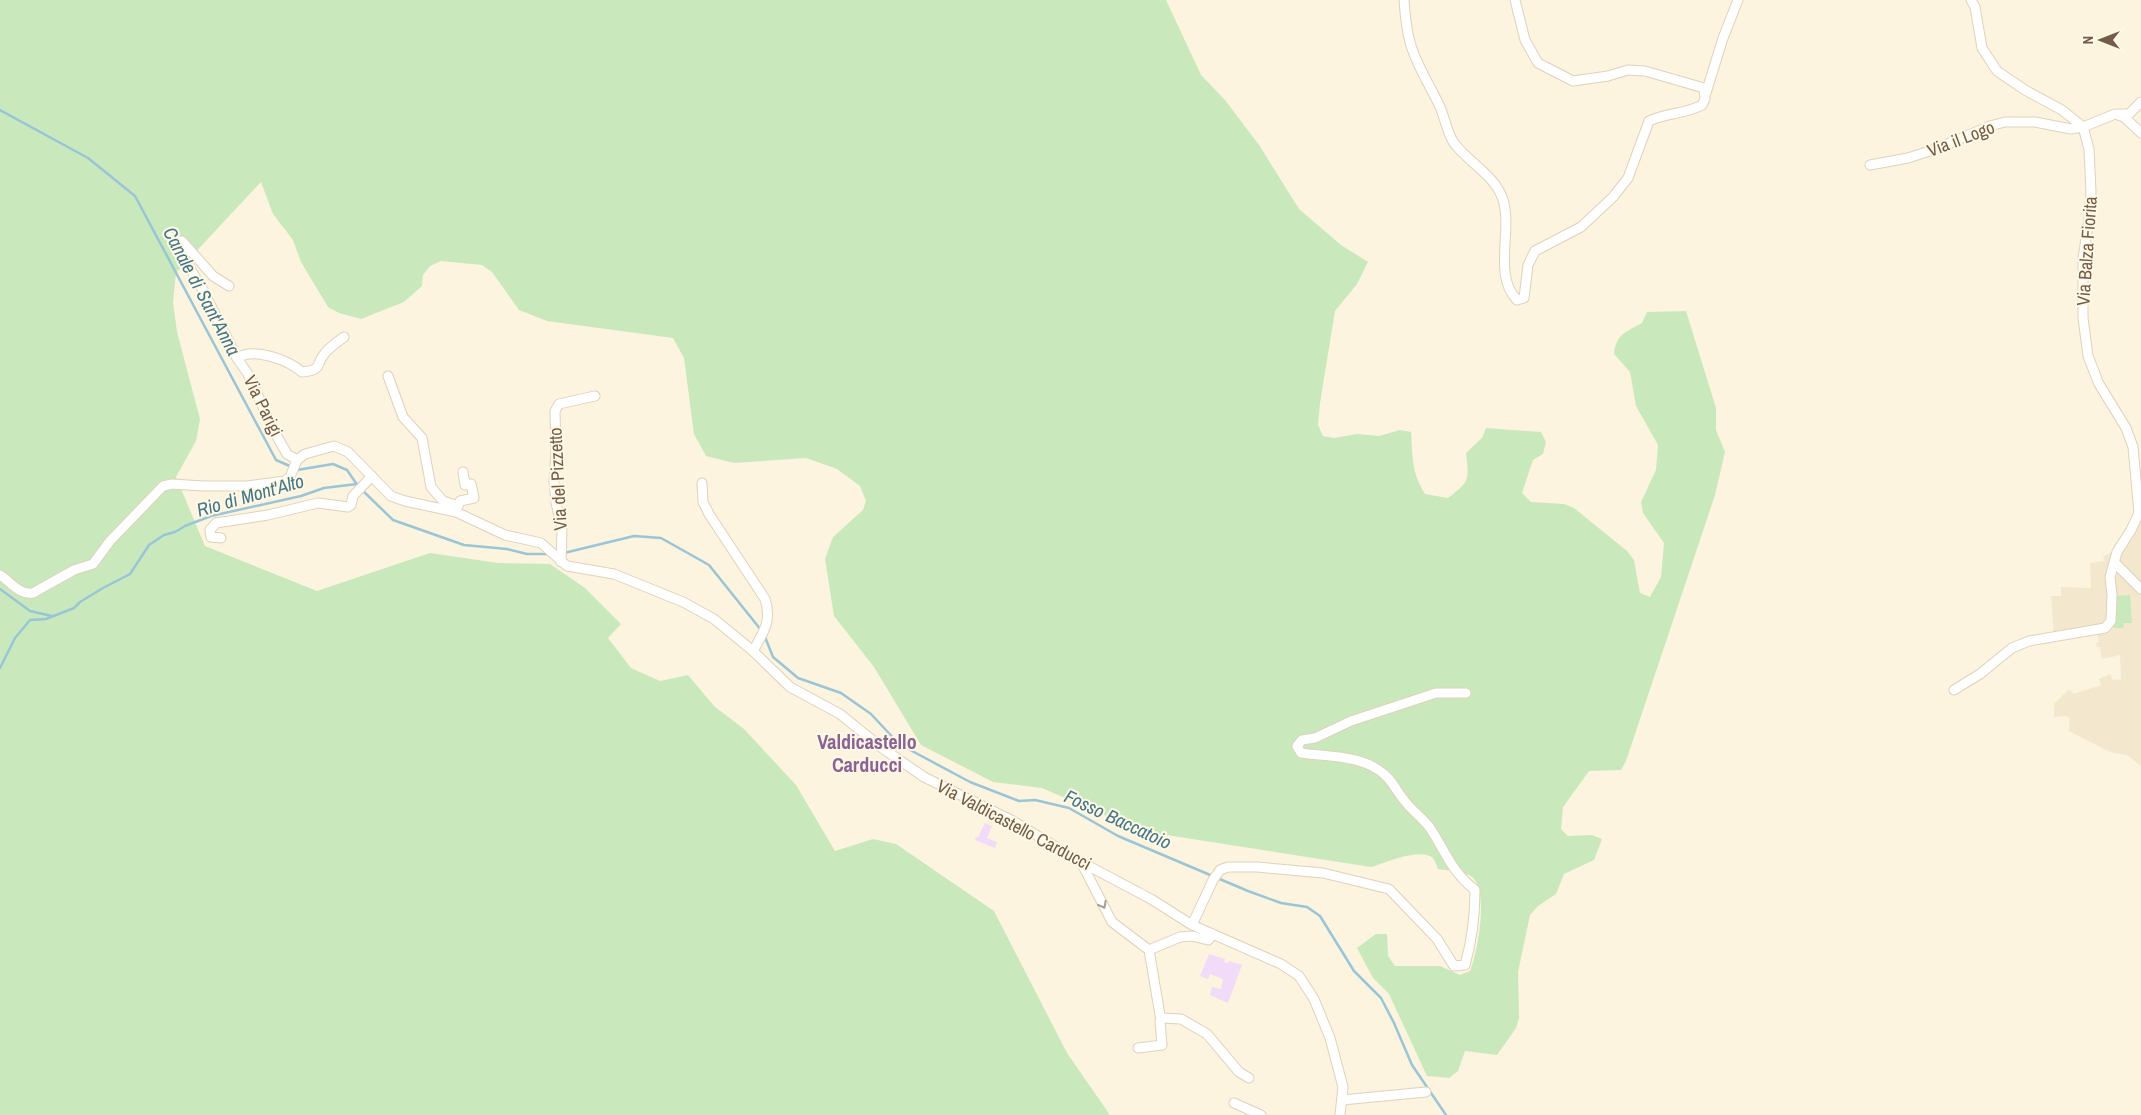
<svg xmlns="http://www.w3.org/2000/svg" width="2141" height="1115" font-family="'Archivo Narrow',sans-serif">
<rect width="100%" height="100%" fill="#fcf4de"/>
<!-- residential -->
<polygon fill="#f3e7cd" points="2141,513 2141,766 2127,755 2110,752 2069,731 2070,718 2065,716 2054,717 2054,704 2067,691 2070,690 2074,694 2101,685 2099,679 2110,674 2113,680 2121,679 2120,655 2102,659 2100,647 2097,647 2096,643 2099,642 2097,631 2054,636 2051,596 2061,596 2061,587 2091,588 2090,563 2105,561 2103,557 2115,550"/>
<!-- education -->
<g fill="#f1dbf8">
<polygon points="985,823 992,826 987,838 997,842 995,848 975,840 976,837 978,837"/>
<polygon points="1209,954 1225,959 1224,962 1228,963 1229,961 1242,965 1228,1003 1210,995 1212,987 1221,989 1223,979 1210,974 1208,979 1200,976"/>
</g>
<!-- green -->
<g fill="#c9e9bd">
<path d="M0 0H1166L1201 75 1225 100 1259 145 1299 209 1341 245 1368 262 1357 284 1335 311 1320 403 1318 425 1323 436 1334 438 1357 434 1379 436 1400 430 1411 432C1413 458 1411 471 1425 494L1448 498C1470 481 1469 480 1466 453L1482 438 1486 428 1541 432 1546 442 1543 454 1533 460 1522 493 1531 502 1564 504 1574 508 1627 551 1634 560 1640 593 1650 597 1661 577 1664 543 1643 513 1641 502 1656 470 1658 445 1636 406 1630 372 1614 354C1616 334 1626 332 1642 323L1647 312 1686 311 1716 408V430L1725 452 1715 495 1626 761 1621 770 1589 771 1563 807 1561 829 1568 836 1592 835 1602 839 1594 860 1564 874 1556 894 1538 906 1530 915 1518 972 1519 1018 1516 1028 1497 1055 1465 1051 1458 1071 1449 1078 1427 1076 1389 994 1373 978 1357 948 1376 934H1387L1388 956 1395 966H1440L1460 975 1470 971C1478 952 1489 891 1472 877 1465 871 1448 871 1438 869 1437 866 1435 861 1433 858 1420 847 1385 863 1371 867L1141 831 1042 788 993 782 921 745 874 667 834 616 825 559 833 537 863 510 866 501 860 486 837 469 806 458 734 463 706 456 694 434 684 358 673 338 547 321 519 310 492 272 482 265 441 261 430 266 423 275 422 286 404 302 361 319 339 313 328 307 301 262 293 240 273 214 261 182 176 273 173 302 177 332 200 419 196 441 176 477 205 546 317 591 430 553 498 563 550 564 585 588 621 624 608 638 631 668 660 681 688 675 714 706 744 729 796 785 835 851 873 839 896 844 994 911 1067 1053 1110 1115H0Z"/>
<polygon points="2130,595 2132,623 2124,623 2123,628 2114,628 2113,596"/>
</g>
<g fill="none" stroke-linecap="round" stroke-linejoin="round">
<!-- stream -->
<g stroke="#9ac5d7" stroke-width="2.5">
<polyline points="0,110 88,158 135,196 276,460 292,467"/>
<polyline points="297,470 333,464 347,470 358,486"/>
<polyline points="362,490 393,520 464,545 507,549 527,554 549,554"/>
<polyline points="564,553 634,536 661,538 709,565 761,630"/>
<polyline points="0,589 30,611 52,616"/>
<polyline points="765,637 773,657 798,678 841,693 871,714 899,744 970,782 1019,801 1035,800 1069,808 1118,836 1248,891 1281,903 1307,907 1320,916 1354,971 1381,998 1394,1023 1412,1065 1446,1115"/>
<polyline points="0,668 15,638 30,620 46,619 74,608 80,602 103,588 130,574 149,545 164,535 175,532 185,526 211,516 301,496 324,488 357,484"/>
</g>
<!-- minor casing -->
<g stroke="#e0d1bb" stroke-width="11">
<g id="minor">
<path d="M1404 0C1405 14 1406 28 1410 42 1415 63 1431 87 1440 107 1445 118 1447 133 1454 143 1468 162 1493 174 1502 197 1514 227 1492 275 1517 300L1524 298 1528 265 1535 251 1581 227 1613 197 1628 178 1649 121C1666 113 1686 114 1702 105L1705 99 1704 88 1645 71 1628 70 1608 76 1573 81 1538 63 1525 40 1515 0"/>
<polyline points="1706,93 1723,38 1738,0"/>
<polyline points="2118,114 2129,114 2141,102"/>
<polyline points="1870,165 1908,158 1936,149 1990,126 2005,122 2035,122 2071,129 2083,127 2115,114 2124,117 2141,133"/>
<polyline points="171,237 203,290 237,358 248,374 274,431 287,454 297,460"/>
<polyline points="175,241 182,241 213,276 229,286"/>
<path d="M237 358C254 347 288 360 302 372 324 370 315 364 325 353 330 347 337 342 344 337"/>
<polyline points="388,376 403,417 422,438 431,487 443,501 455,505"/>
<path d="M702 483 703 502 709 514 765 599C772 620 764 632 753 651"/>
<polyline points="455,505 458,506 460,501 474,498 471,484 465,485 463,472"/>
<polyline points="221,538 211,537 210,530 216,523 268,515 318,503 348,507 351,505 353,496 372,476"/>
<polyline points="561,562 562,528 556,503 554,481 556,451 555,411 559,404 595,396"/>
<polyline points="2115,563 2141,589"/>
<path d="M0 575C11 582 19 595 33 593L74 570 93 564 110 541 163 486 172 484 203 486H247L285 481 290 477 297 460 305 454 334 446 348 452 391 496 405 501 456 512 505 535 541 543 567 566 614 574 683 602 714 619 753 651 790 687 840 714 882 748 924 777 1011 820 1081 862 1151 899 1192 925 1281 964 1299 976 1314 999 1330 1038 1343 1087 1340 1115"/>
<polyline points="1954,690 1980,674 2012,648 2029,641 2105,628 2111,621 2112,595 2110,577 2117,552 2131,530 2139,513 2133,447 2126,428 2099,384 2088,356 2083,318 2083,258 2089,220 2091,192 2089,149 2083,127 2062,110 2025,90 1997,71 1982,48 1975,7 1971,0"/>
<polyline points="1081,862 1112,922 1149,950 1160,1015 1162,1018 1181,1019 1207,1034 1239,1072 1249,1078"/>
<path d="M1192 925 1213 880 1220 870 1228 867H1257L1323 873 1389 889 1437 939 1454 966 1465 965C1472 940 1475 916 1475 890 1451 871 1446 852 1430 828 1423 818 1411 810 1404 800 1397 792 1393 782 1385 775 1363 755 1329 757 1301 753L1297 746 1302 740 1315 738 1351 721 1436 693H1466"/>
<polyline points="1149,950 1180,937 1192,936 1208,940 1213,935"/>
<polyline points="1138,1048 1162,1045 1160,1021 1162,1018"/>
<polyline points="1342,1100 1426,1092"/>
<polyline points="1234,1103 1261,1115"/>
</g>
</g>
<!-- minor -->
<use href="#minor" stroke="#fff" stroke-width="9"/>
</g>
<!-- one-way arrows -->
<defs><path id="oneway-chevron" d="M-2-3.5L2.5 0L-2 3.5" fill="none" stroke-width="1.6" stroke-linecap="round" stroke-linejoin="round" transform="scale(1.25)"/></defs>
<use stroke="#aa9d91" href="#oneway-chevron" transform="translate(1103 905) rotate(62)"/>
<g text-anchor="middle" stroke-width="4" stroke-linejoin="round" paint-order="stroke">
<!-- street labels -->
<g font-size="18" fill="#725c47" stroke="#fff8e4">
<text transform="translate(1961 139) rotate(-21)" y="6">Via il Logo</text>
<text transform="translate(2087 251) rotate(-86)" y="6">Via Balza Fiorita</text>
<text transform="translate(263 406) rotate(64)" y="6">Via Parigi</text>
<text transform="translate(558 479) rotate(-93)" y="6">Via del Pizzetto</text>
<text transform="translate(1014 825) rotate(28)" y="6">Via Valdicastello Carducci</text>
</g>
<!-- water labels -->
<g font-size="19" font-style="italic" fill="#43778c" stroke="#fff8e4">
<text transform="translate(202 291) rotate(62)" y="7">Canale di Sant'Anna</text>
<text transform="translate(250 495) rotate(-16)" y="7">Rio di Mont'Alto</text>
<text transform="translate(1118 819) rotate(25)" y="7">Fosso Baccatoio</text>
</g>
<!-- quarter labels -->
<g font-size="20" font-weight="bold" fill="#8b6295" stroke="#fff8e4">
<text x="867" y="749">Valdicastello<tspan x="867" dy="23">Carducci</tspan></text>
</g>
</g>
<!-- north arrow -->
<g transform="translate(2101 40) rotate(270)" stroke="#fff8e4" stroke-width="4" paint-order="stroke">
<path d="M0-4L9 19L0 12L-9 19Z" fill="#725c47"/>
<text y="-8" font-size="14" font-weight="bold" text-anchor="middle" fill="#725c47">N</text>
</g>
</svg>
